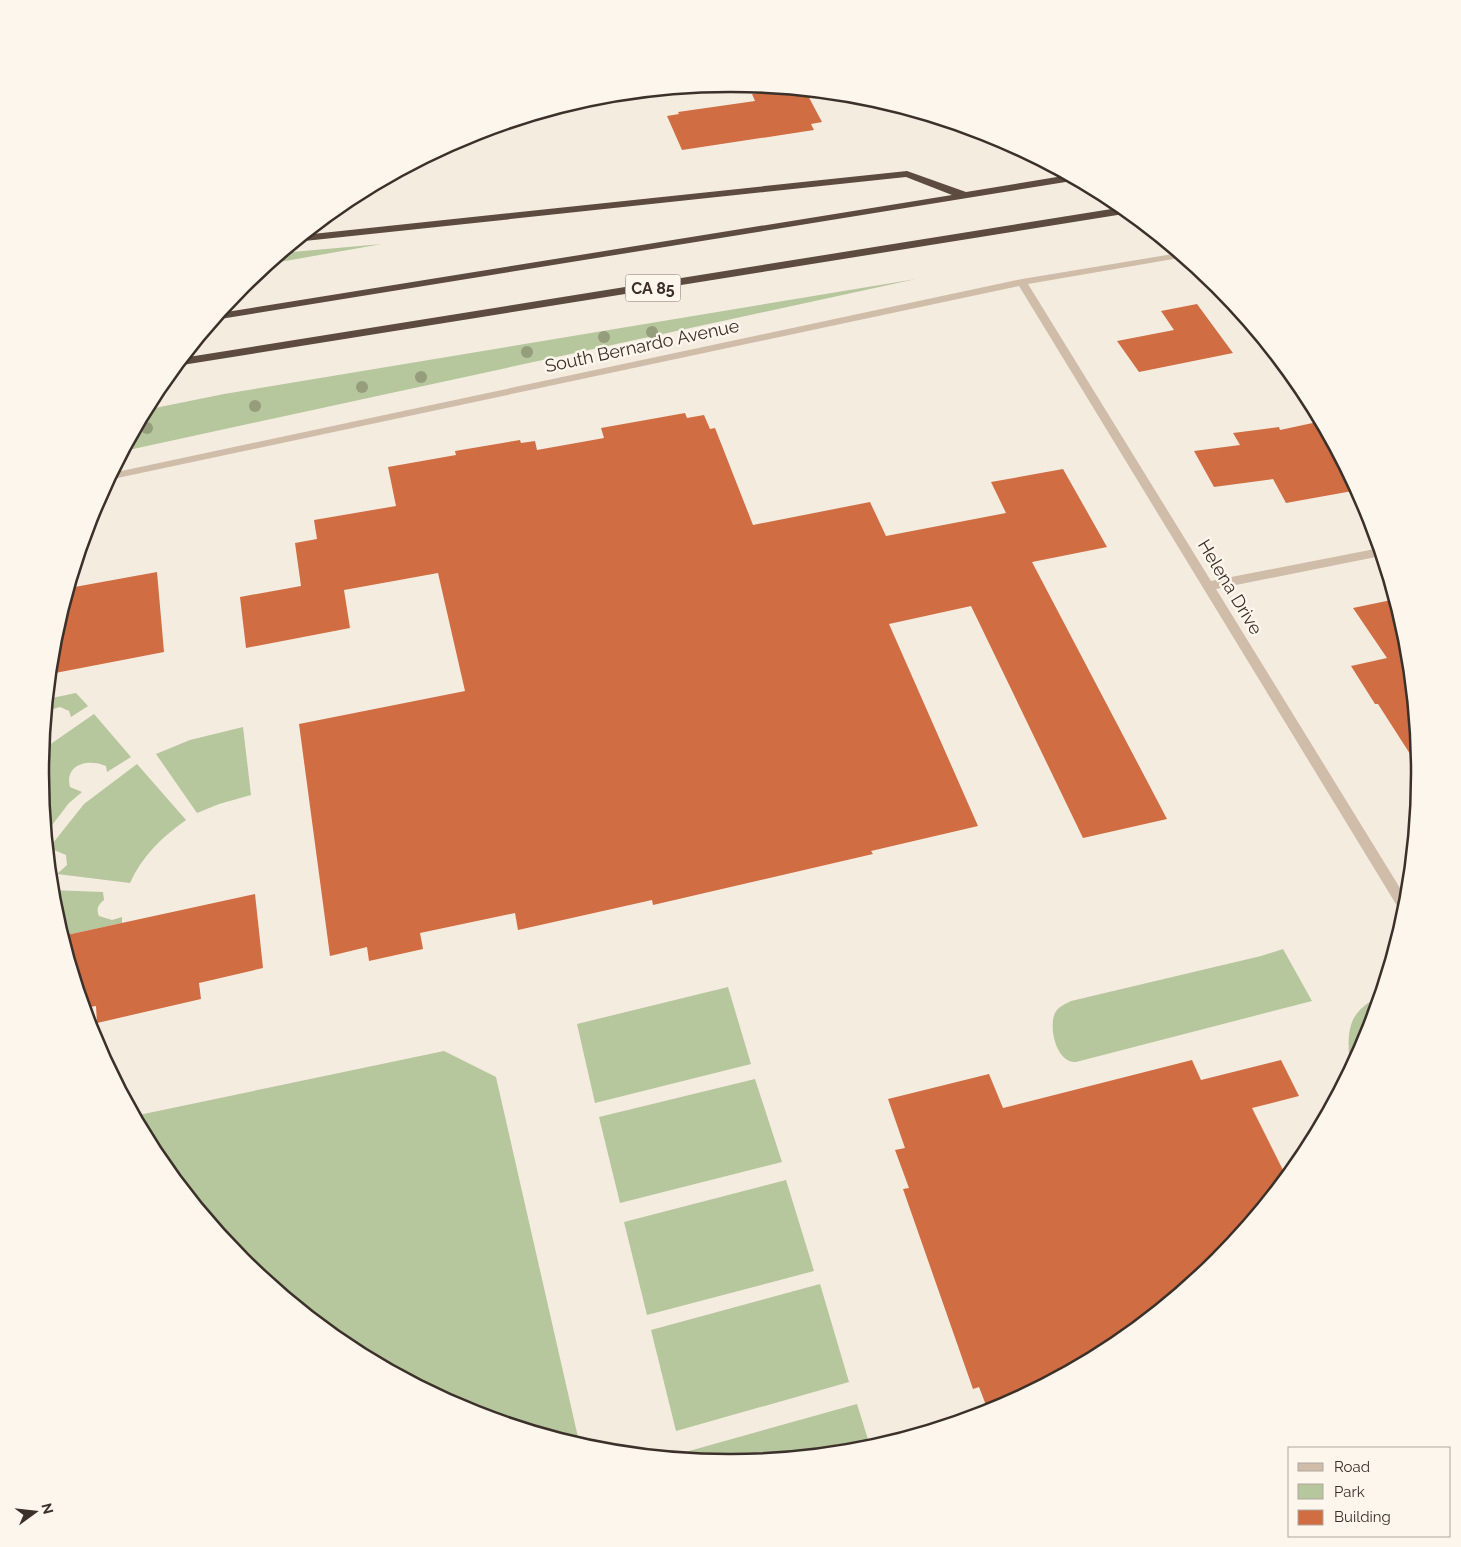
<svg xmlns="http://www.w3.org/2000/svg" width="1461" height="1547" font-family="Raleway,sans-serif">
<rect width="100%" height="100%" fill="#f5ece0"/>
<!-- green -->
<g fill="#b6c69d">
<polygon points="382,244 268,264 281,253"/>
<polygon points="916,279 124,451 145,410 224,394"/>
<polygon points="76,693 88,706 71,717 69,711 60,707 46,711 47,699"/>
<path d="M94 714 131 757 107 772 106 766C89 758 64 764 70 787L82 792 69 803 46 833 40 773 42 750Z"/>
<polygon points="243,727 251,795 219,804 197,813 156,754 190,740"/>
<path d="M137 764 186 820C162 837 142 856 130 883L57 874 67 865 66 855 49 848 84 804Z"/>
<path d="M51 890 103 892 104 900C98 905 96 908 99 916L112 920 122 917V923L62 936 53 908Z"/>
<path d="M1283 949 1312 1001 1076 1062C1057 1064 1048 1028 1055 1013 1058 1007 1065 1004 1071 1001L1261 956Z"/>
<polygon points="728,987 751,1064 595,1103 577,1024"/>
<path d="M1381 996 1368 1038 1350 1072C1348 1036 1343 1013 1381 996Z"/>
<polygon points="444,1051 496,1077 580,1446 466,1411 347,1347 242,1262 156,1157 134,1116"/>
<polygon points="755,1079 782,1162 620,1203 599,1117"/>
<polygon points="786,1180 814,1271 647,1315 624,1222"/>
<polygon points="820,1284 849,1382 676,1431 651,1330"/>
<polygon points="857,1404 871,1449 730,1464 683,1459 682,1453"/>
</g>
<!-- building -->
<g fill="#d06d43">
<polygon points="790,89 805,90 822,122 811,124 814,130 682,150 667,116 679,114 678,112 755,101 752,94"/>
<polygon points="1197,304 1233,353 1139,372 1117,341 1174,330 1161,311"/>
<polygon points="685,413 687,418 704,415 710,429 715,428 753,525 870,502 886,536 1006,513 991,482 1063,469 1107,547 1032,562 1167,819 1083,838 971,606 889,624 978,826 871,851 873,854 653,905 652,900 518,930 515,913 420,933 423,949 369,961 367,947 330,956 299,724 465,691 438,573 344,590 350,628 246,648 240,597 301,586 295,543 317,539 314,520 396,506 388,467 456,455 455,451 520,440 521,443 535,441 537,450 604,438 601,428"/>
<polygon points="1322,421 1358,490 1286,503 1273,479 1214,487 1194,451 1240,445 1233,433 1279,427 1280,430"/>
<polygon points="157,572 164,652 50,674 53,639 69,588"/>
<polygon points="1396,599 1408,639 1421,771 1378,704 1375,704 1351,666 1387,658 1353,608"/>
<polygon points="255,894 263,968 199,983 201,999 97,1023 96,1006 84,1008 62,936"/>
<polygon points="1192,1060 1201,1080 1281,1060 1299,1096 1252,1108 1287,1178 1219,1262 1114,1348 989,1413 979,1387 973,1389 903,1189 909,1188 895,1150 905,1148 888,1099 989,1074 1003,1108"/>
</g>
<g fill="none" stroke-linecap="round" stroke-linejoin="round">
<!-- minor -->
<polygon fill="#cfbdaa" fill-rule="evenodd" points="1179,253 1185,257 1028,284 1211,581 1380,548 1382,556 1381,556 1216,589 1408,901 1406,915 1402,914 1019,286 108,480 112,473 1022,279"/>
<!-- highway -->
<g fill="#5d4b40" fill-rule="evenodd">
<polygon points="907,171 966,192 1069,175 1078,180 214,320 220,313 952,195 906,177 295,242 303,235"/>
<polygon points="1124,207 1130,213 176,366 182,358"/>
</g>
</g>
<!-- trees -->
<g fill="#969d7c">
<circle cx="652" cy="332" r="6"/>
<circle cx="604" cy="337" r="6"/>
<circle cx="527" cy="352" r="6"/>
<circle cx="421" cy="377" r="6"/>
<circle cx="362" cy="387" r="6"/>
<circle cx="255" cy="406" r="6"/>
<circle cx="147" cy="428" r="6"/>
</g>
<g text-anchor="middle" stroke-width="5" stroke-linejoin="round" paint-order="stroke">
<!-- shield labels -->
<rect fill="#fcf6ed" stroke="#766c64" stroke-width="1" x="625.5" y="274.5" width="55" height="27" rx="4"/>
<g font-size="16" font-weight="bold" fill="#3c312a">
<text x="653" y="294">CA 85</text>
</g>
<!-- street labels -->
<g font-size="18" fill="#3c312a" stroke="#fcf6ed">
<text transform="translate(642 346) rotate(-12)" y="6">South Bernardo Avenue</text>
<text transform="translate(1230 587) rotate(59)" y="6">Helena Drive</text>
</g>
</g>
<!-- crop -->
<path d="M0 0H1461V1547H0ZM49 773a681 681 0 1 1 1362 0a681 681 0 1 1-1362 0Z" fill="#fcf6ed" fill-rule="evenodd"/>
<path fill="none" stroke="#3c312a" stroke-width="2.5" d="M49 773a681 681 0 1 1 1362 0a681 681 0 1 1-1362 0Z"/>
<!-- legend -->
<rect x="1288" y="1447" width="162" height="90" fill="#fcf6ed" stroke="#afa79f"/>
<rect x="1298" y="1463" width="25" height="8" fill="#cfbdaa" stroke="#afa79f"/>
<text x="1334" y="1472" font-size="15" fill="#3c312a">Road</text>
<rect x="1298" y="1484" width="25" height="15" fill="#b6c69d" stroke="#afa79f"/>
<text x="1334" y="1497" font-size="15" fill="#3c312a">Park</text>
<rect x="1298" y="1510" width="25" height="15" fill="#d06d43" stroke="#afa79f"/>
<text x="1334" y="1522" font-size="15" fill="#3c312a">Building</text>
<!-- north arrow -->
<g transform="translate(35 1512) rotate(75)" stroke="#fcf6ed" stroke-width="4" paint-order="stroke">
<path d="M0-4L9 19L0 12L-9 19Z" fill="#3c312a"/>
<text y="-8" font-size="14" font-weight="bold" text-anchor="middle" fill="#3c312a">N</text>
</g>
</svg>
